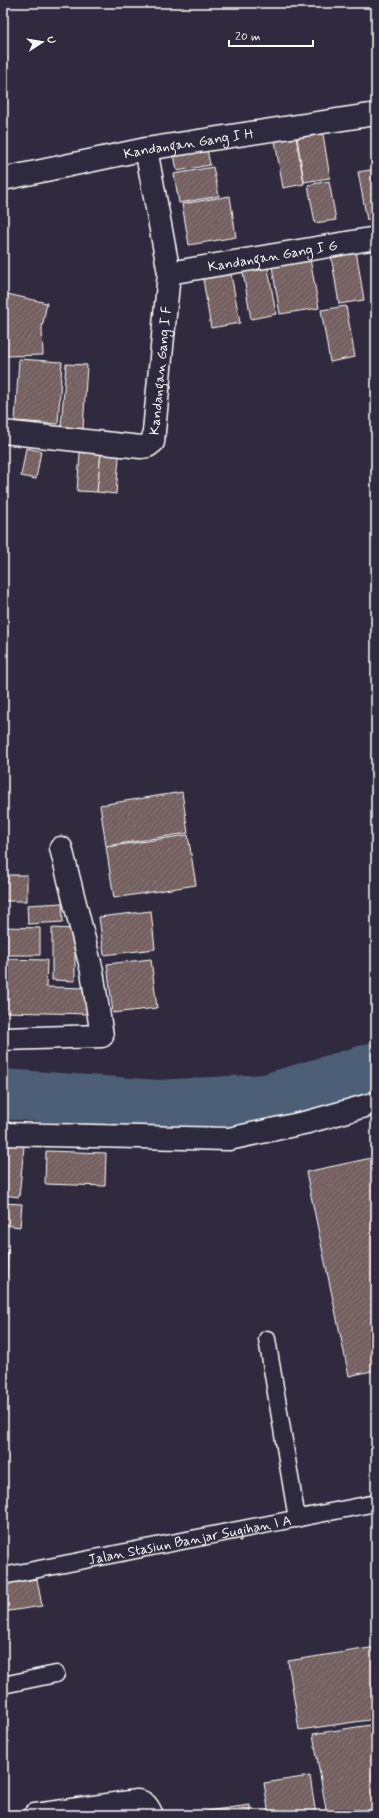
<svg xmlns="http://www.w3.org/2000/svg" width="379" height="1818" font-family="Mynerve,sans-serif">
<defs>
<pattern id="building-hatch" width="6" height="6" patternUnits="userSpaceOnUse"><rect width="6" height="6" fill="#746061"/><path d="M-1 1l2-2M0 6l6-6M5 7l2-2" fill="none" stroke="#897879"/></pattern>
</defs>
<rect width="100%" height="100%" fill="#2f2a3d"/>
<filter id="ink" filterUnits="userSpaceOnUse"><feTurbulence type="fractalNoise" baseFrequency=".025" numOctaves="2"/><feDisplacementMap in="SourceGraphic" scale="8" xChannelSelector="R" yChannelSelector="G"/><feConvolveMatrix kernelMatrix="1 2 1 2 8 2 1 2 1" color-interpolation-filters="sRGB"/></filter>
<g filter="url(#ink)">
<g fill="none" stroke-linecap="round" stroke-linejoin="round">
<!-- river -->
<polyline stroke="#4d5f77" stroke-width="50" points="3,1094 158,1105 266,1099 376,1067"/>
</g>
<!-- building -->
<g fill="url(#building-hatch)" stroke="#fff">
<polygon points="323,134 330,178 304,182 297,138"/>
<polygon points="296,137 304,184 283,188 275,141"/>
<polygon points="206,143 210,165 177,171 173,149"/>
<polygon points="213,167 219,196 179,203 174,174"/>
<polygon points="376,169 376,219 367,220 358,172"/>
<polygon points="329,181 336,220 315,223 308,185"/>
<polygon points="230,196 236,237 189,245 182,204"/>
<polygon points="356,250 364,300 339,304 331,255"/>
<polygon points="310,259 319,308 280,314 272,266"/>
<polygon points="268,268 276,314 251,319 243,272"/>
<polygon points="231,274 240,323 211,328 203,279"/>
<polygon points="3,293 47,303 42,328 43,355 5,356 3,331"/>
<polygon points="346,306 355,357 330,362 321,310"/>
<polygon points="19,359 62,362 58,424 15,421"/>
<polygon points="66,364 87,365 83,429 61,427"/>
<polygon points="81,441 102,443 97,492 77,491"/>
<polygon points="102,443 120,445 116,494 97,492"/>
<polygon points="26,448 41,451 36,479 21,476"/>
<polygon points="182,792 188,833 106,846 100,805"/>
<polygon points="188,835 196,885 114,898 106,847"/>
<rect x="3" y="875" width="24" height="26"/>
<polygon points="62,903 63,922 28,924 27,905"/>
<polygon points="151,911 155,949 104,955 99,917"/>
<polygon points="3,927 40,928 40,955 3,955"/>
<polygon points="52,928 75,929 75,981 52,980"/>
<polygon points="3,959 47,960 46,987 90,988 90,1014 3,1012"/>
<polygon points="151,959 157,1008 113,1013 107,964"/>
<polygon points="3,1144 24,1146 19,1197 3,1195"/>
<polygon points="46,1151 106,1153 105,1186 45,1184"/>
<polygon points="376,1157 376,1370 349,1376 306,1172"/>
<polygon points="3,1203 22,1204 20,1227 3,1225"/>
<polygon points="3,1250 8,1250 7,1278 3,1278"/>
<polygon points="37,1579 42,1606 3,1612 3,1584"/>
<polygon points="376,1647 376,1719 299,1730 288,1661"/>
<polygon points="376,1724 376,1815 327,1815 313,1734"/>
<polygon points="310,1776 316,1815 269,1815 264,1783"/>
<polygon points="250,1805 251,1815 201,1815 200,1812"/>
</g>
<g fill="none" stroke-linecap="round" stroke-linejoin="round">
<!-- lane casing -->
<g stroke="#fff" stroke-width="19">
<g id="lane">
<polyline points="267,1339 297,1519"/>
<path id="s1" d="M3 1576 376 1503"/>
<polyline points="3,1685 56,1674"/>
</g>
</g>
<!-- street casing -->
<g stroke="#fff" stroke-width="25">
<g id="street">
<path id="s2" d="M3 179 146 149 376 114"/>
<path id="s3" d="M169 273 376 238"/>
<path id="s4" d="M3 432 141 447 148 446 153 442 169 273 146 149"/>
<polyline points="3,1039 102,1036 92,971 61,848"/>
<polyline points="3,1134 229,1139 308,1122 376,1103"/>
<path d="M35 1815 137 1801C146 1802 148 1807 152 1815"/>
</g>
</g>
<!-- lane -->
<use href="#lane" stroke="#2f2a3d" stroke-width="16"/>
<!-- street -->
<use href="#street" stroke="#2f2a3d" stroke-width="22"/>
</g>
</g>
<g text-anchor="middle" stroke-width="3" stroke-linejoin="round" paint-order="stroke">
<!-- street labels -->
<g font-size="14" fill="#fff" stroke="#2f2a3d">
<text dy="5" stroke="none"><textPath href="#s2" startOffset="189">Kandangan Gang I H</textPath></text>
<text dy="5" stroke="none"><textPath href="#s3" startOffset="105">Kandangan Gang I G</textPath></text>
<text dy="5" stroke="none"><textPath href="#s4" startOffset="224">Kandangan Gang I F</textPath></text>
<text dy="5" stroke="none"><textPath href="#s1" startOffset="190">Jalan Stasiun Banjar Sugihan I A</textPath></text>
</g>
</g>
<!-- margin -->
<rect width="379" height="1818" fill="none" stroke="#2f2a3d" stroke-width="16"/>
<rect x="8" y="8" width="363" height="1802" fill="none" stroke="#fff" stroke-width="1.5" filter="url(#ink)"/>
<!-- north arrow -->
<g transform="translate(42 42) rotate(78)" stroke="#2f2a3d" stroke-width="3" paint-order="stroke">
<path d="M0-3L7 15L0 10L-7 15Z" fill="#ffffff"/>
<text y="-6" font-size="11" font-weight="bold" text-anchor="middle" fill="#ffffff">U</text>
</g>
<!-- scale -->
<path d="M229 40v6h84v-6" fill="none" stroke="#ffffff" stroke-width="2"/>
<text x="235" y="40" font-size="12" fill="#ffffff" stroke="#2f2a3d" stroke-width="3" paint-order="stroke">20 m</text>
</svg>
